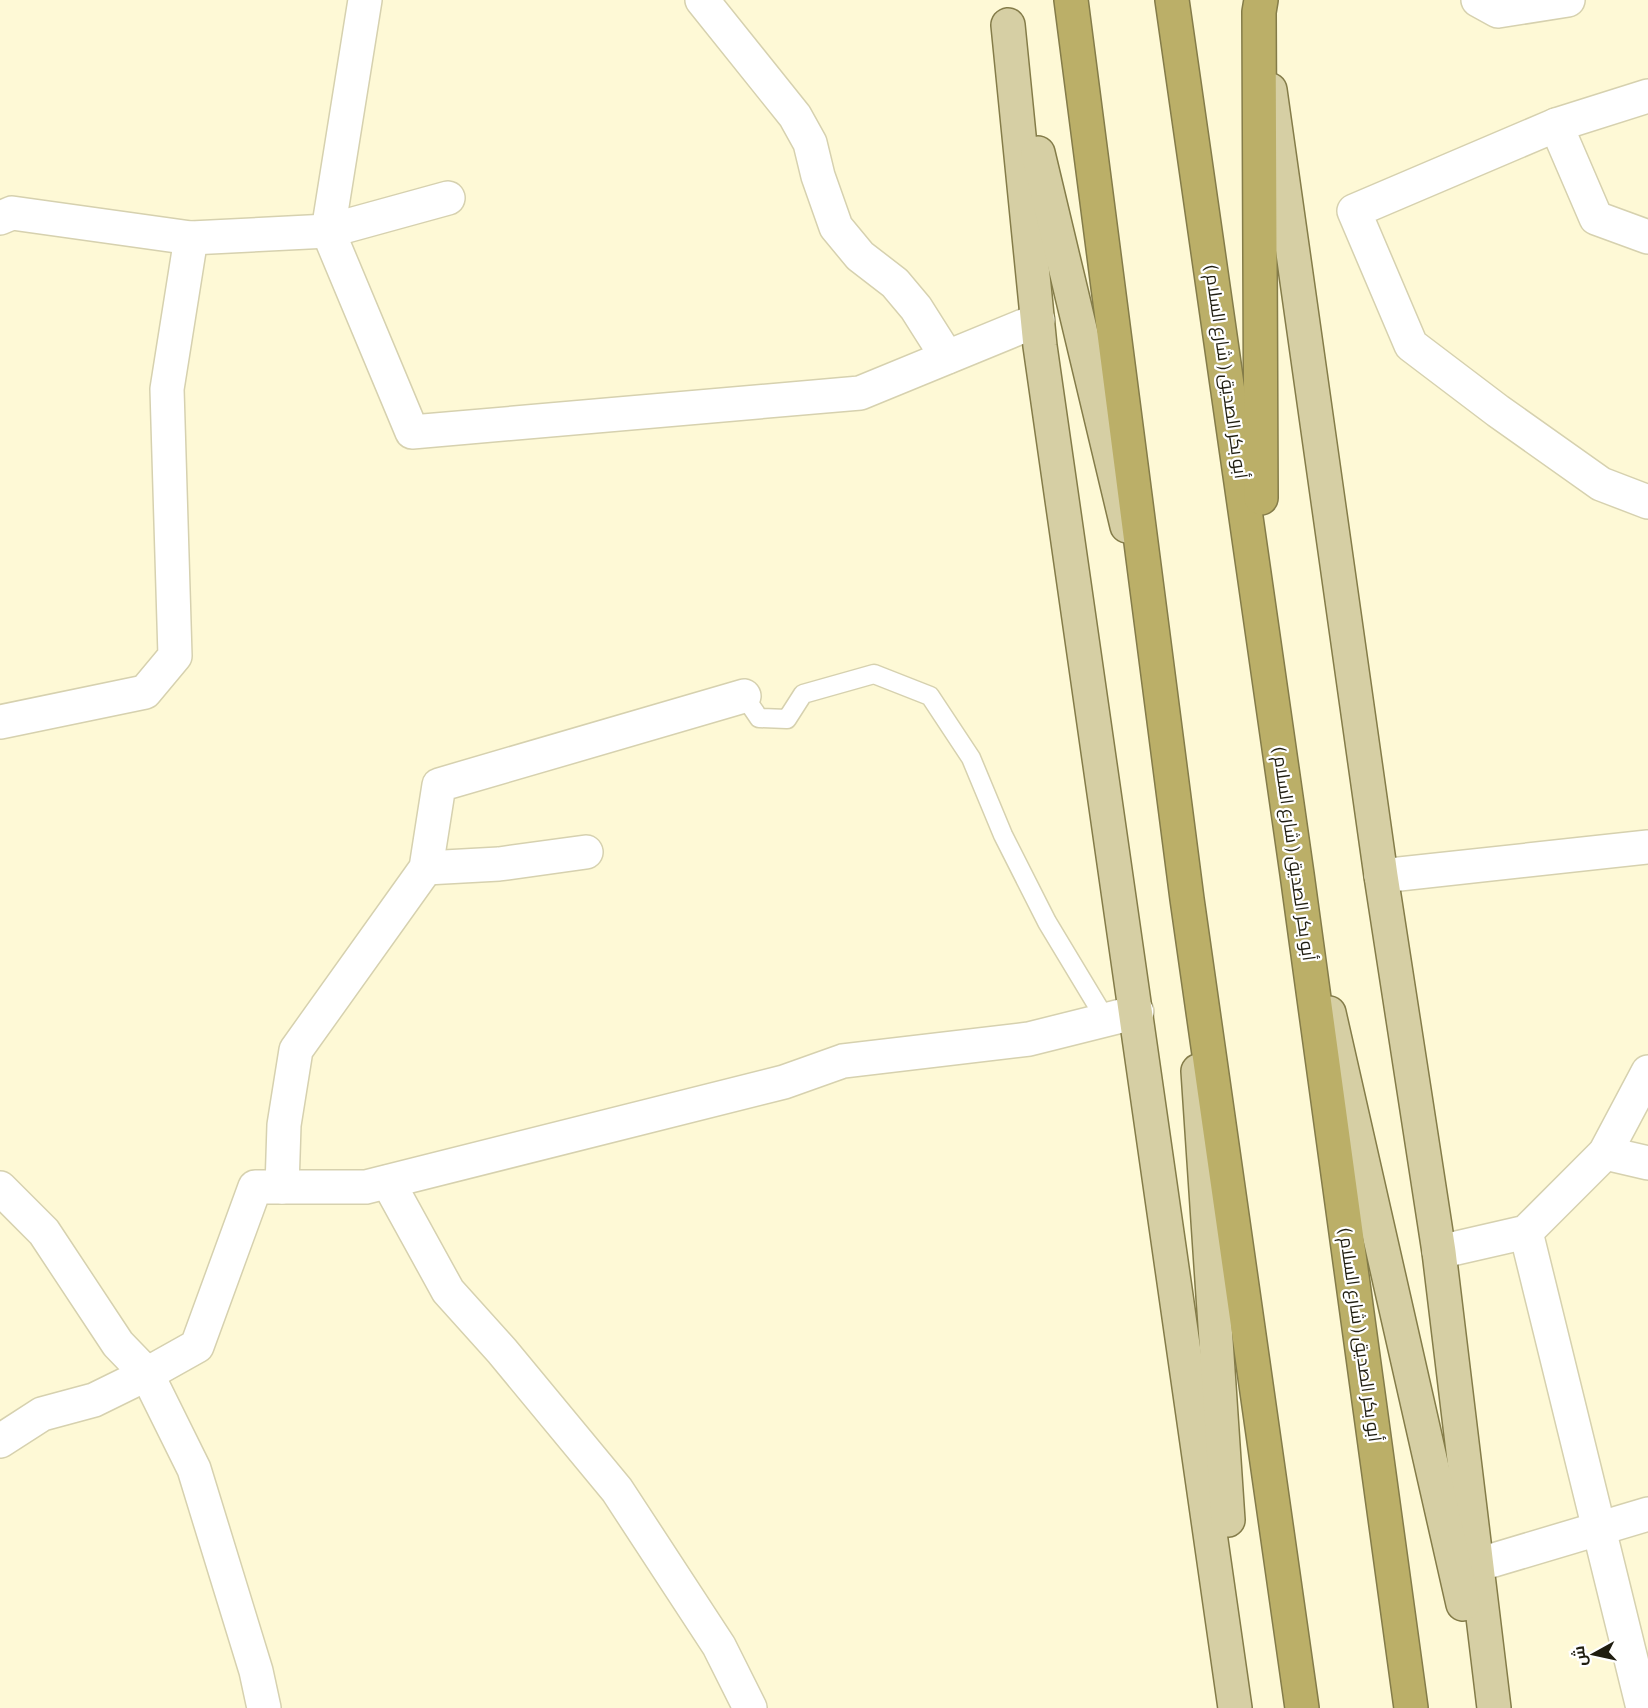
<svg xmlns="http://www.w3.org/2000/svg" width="1648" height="1708" font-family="'Archivo Narrow',Cairo,sans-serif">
<rect width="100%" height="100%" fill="#fef9d6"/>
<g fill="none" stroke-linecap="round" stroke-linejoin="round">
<!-- lane casing -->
<g stroke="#d6d1af" stroke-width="21">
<polyline id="lane" points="744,696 759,718 787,719 803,694 874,674 930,696 971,758 1003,835 1047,922 1106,1020"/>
</g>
<!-- street casing -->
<g stroke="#d6d1af" stroke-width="36">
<g id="street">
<polyline points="365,0 328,231 412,432 860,393 1038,320"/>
<polyline points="702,0 795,116 810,143 818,176 836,227 860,256 895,283 916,308 947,357"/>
<polyline points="1478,0 1498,11 1568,0"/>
<polyline points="1648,96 1556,125 1354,211 1411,345 1498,411 1601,484 1648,502"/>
<polyline points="1556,125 1596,218 1648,237"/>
<polyline points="0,218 12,213 191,238 328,231 448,198"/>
<polyline points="0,722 145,692 175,656 167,389 191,238"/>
<polyline points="426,868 499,864 586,852"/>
<polyline points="1381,876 1648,847"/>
<polyline points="1605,1153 1648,1163"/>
<polyline points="388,1182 448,1291 502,1351 617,1490 719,1646 750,1708"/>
<polyline points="282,1187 284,1125 296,1050 426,868 439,785 744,696"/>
<polyline points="0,1188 44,1232 118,1344 147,1374 194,1469 256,1671 264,1708"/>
<polyline points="1526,1232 1643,1708"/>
<polyline points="1439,1252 1526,1232 1605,1153 1648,1072"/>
<polyline points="0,1441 42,1414 94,1400 147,1374 197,1346 255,1187 366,1187 784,1082 843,1061 1029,1039 1137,1012"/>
<polyline points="1477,1565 1648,1514"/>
</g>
</g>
<!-- primary casing -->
<g stroke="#847c49" stroke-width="36">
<g id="primary">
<polyline points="1008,25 1040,346 1235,1708"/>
<polyline points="1270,90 1381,876 1439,1252 1494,1708"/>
<polyline points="1038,153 1127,526"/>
<polyline points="1329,1013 1463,1604"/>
<polyline points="1198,1071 1228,1520"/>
</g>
</g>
<!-- highway casing -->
<g stroke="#847c49" stroke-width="36">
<g id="highway">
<polyline points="1071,0 1187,899 1302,1708"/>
<polyline points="1172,0 1297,874 1411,1708"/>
<polyline points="1261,0 1259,12 1261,498"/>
</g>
</g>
<!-- lane -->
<use href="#lane" stroke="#fff" stroke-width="18"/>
<!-- street -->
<use href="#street" stroke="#fff" stroke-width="33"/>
<!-- primary -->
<use href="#primary" stroke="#d6cfa4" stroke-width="33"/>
<!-- highway -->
<use href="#highway" stroke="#bbaf68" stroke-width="33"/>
</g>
<g text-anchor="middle" stroke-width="4.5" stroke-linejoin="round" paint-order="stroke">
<!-- street labels -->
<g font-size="18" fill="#1f1d10" stroke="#fff">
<text transform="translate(1226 372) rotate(82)" y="6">( شارع السلام ) أبو بكر الصديق</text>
<text transform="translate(1294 854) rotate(82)" y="6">( شارع السلام ) أبو بكر الصديق</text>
<text transform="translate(1360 1335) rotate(82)" y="6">( شارع السلام ) أبو بكر الصديق</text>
</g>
</g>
<!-- north arrow -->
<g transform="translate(1594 1654) rotate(262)" stroke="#ffffff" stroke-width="4.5" paint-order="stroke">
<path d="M0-4.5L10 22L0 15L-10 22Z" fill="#1f1d10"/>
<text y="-9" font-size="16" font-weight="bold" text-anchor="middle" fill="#1f1d10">ش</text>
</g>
</svg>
